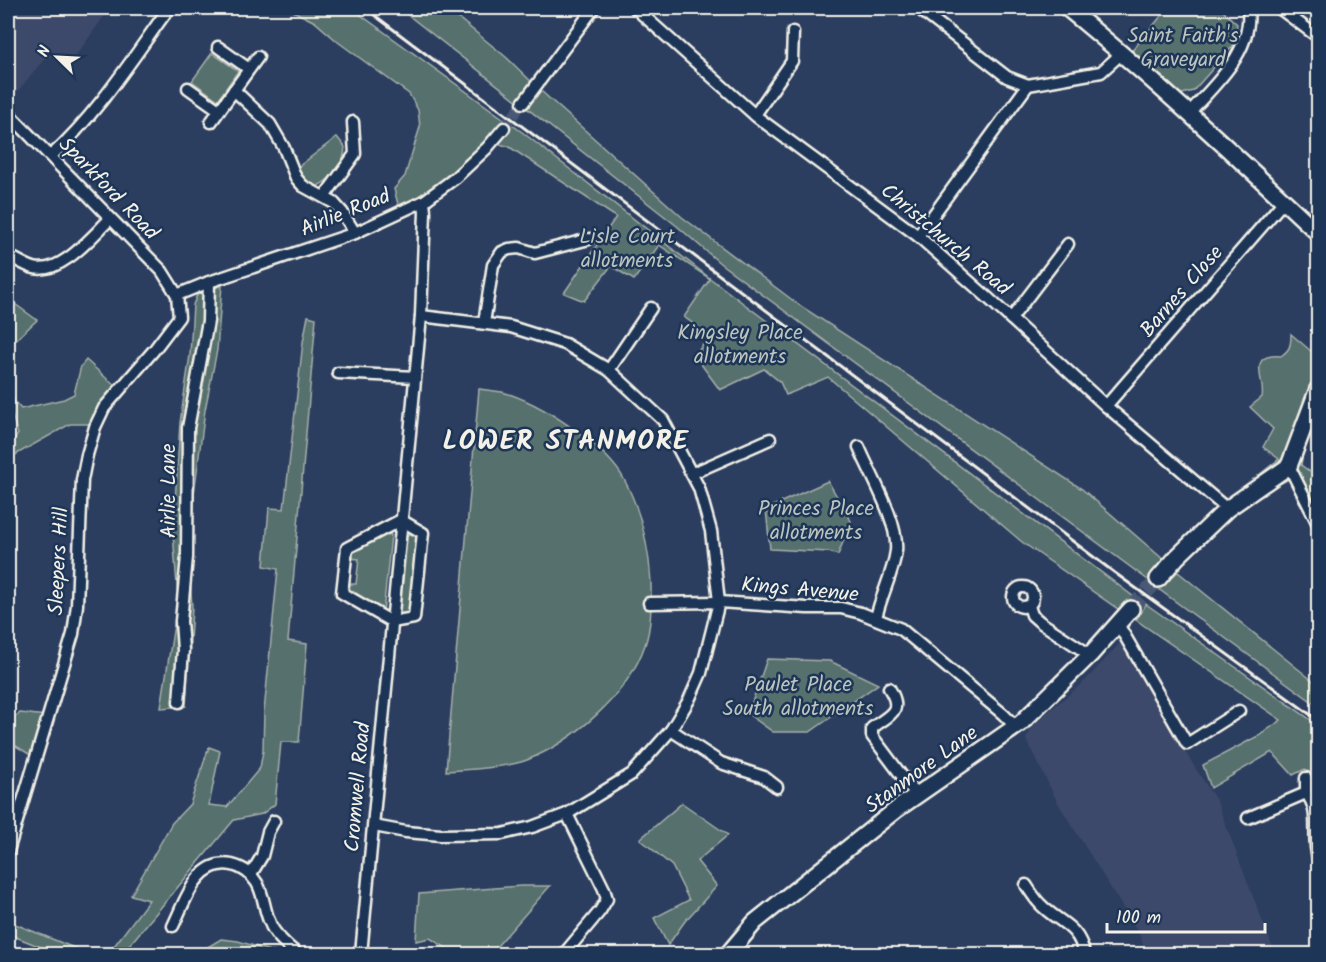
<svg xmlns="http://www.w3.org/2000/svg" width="1326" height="962" font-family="Kalam,sans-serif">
<rect width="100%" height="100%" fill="#2b3e60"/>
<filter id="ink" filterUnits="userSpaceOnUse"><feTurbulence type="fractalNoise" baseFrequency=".0167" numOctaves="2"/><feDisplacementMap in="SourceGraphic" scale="12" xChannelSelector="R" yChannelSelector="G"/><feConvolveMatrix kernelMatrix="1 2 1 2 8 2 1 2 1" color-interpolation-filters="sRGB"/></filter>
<g filter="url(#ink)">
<!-- built -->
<g fill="#3c496a">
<polygon points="11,8 110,8 75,57 46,57 8,103 8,9"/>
<polygon points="1121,642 1170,728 1217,802 1275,954 1147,954 1138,932 1058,803 1026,739 1034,724 1086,680"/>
</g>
<!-- green -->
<g fill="#57706d" stroke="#a6b0aa" stroke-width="1.5">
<polygon points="287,8 351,8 522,132 711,279 1134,597 1118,609 1022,542 828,377 786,395 780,382 764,369 720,390 695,356 709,335 684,317 710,279 659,245 634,280 611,266 584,301 564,293 616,217 508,146 486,142 436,185 399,208 394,189 405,176 420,127 418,110 409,94 338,42 315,22"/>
<polygon points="399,8 446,8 506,57 541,91 682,217 799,305 1082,489 1164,560 1148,580 721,264 677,226"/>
<polygon points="1168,8 1220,8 1237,24 1233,46 1193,91 1182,94 1178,93 1131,52"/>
<polygon points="212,53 238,71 218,100 192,81"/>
<path d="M337 137 345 147C344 165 334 177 318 186 307 184 302 176 298 167Z"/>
<polygon points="222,285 217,350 205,410 194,494 190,575 192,608 186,706 161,708 178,599 173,533 180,423 190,355 193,305 197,295"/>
<polygon points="8,299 37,320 8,347"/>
<polygon points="308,316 316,318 288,641 307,644 299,742 281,742 275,804 262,814 234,820 126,949 131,954 108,954 149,900 131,895 172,823 190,804 209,747 220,751 209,805 227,807 260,768 263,751 264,712 278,569 264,566 269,508 284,509 303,342"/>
<path d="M1291 334 1312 352 1318 343V398L1307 428 1301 465 1314 475 1311 479 1318 502V530L1289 479 1268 490 1258 476 1279 459 1263 447 1273 429 1250 407 1262 397C1266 381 1245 353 1281 356 1290 350 1291 345 1291 334Z"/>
<polygon points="86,360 115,386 100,403 90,424 70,424 8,459 8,448 18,434 8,403 8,381 14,401 21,409 64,399 74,394 81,366"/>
<path d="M479 389C487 390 494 391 502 392 540 402 607 446 625 481 641 512 649 549 651 582 651 603 652 625 645 645 628 695 574 741 527 760 509 767 467 770 446 771Z"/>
<polygon points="828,481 851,521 838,555 829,552 770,549 766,509"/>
<path d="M386 533 391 535 383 613 351 594 348 584H356L359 559 350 558C356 544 373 539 386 533Z"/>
<polygon points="407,533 416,536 418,539 412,614 399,617 395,614 403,535"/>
<polygon points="1178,572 1318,685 1318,706 1157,588"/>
<polygon points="1146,604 1318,725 1318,790 1315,790 1305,769 1293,775 1272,752 1211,788 1203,765 1260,735 1281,720 1136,620"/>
<polygon points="767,659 830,661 878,684 810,732 773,732 748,714"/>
<polygon points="20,713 46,716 34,757 16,746 8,744 8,722"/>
<polygon points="682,803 728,835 697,861 717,886 685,921 668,945 654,918 689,900 672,866 640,839"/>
<polygon points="521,886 550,886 490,954 456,954 430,938 416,941 419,894"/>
<polygon points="15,924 89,954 58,954 11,935"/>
<polygon points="221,939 238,941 280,954 196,954"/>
</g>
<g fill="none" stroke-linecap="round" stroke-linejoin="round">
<!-- street-tunnel -->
<polyline stroke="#495974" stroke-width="10" stroke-dasharray="10 5" stroke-linecap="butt" points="504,128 523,103"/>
<!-- secondary-tunnel -->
<polyline stroke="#495974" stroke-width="15" stroke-dasharray="15 8" stroke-linecap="butt" points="1131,609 1158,579"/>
<!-- street casing -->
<g stroke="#f4f1e8" stroke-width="15">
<g id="street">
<polyline points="635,8 757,117 918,236 987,297 1106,406 1227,509"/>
<polyline points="918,8 1007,77 1028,85"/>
<polyline points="1279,8 1318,37"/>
<polyline points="218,47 249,69"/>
<polyline points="188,88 219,110"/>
<polyline points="234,90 270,124 284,148 296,178 303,186 334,203 342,212 355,233"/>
<polyline points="523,103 594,8"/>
<polyline points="8,113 162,271 177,295 179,317 154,350 104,408 95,427 87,455 82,480 77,605 73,634 8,851"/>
<path d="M1189 113C1216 83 1253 52 1248 8"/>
<polyline points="755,115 792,61 793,32"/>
<polyline points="211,122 258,57"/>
<path d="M51 156C98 113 132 59 169 8"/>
<polyline points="324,197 355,154 353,122"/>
<polyline points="918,236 1028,85 1101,72 1122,53"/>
<path d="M9 256C17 260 26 266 34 268 61 275 93 235 110 219"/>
<polyline points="177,295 209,282 355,233 424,201 455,178 487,148 504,128"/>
<polyline points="1011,319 1068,244"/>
<polyline points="484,323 493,265 502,252 509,249 519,248 535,253 589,239"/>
<polyline points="609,370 651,308"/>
<polyline points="338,373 415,377"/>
<polyline points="1106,406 1284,201"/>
<path d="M859 447C870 474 899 522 896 551 893 574 881 595 876 618"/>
<polyline points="1289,466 1318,524"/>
<polyline points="693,473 770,439"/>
<polygon points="401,520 423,533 414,618 392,622 342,593 347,548"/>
<circle cx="1023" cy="597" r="10"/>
<polyline points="649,603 719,602 807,608 841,608 861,613 901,629 1003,714 1016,727"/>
<polyline points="1029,606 1032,615 1040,622 1090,655"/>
<polyline points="1118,624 1187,744 1239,711"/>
<path d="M889 688C904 712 890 714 872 728V736L917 796"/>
<polyline points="179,702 183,650 181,621 187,557 188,428 208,321 209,282"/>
<polyline points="671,730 721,763 764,777 777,787"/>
<path d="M1306 778V793C1322 812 1311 836 1318 858"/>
<polyline points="1248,818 1306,793"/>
<polyline points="374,826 406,832 441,835 502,834 532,827 567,814 632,774 671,730 689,700 701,673 719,602 711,531 699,488 663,420 609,370 565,344 511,327 421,316"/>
<polyline points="251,874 262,856 268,832 274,821"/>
<path d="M1026 885C1030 891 1035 899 1040 904 1058 923 1079 925 1084 954"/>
<path d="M173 926C185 902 197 858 232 865 244 868 250 873 257 883 264 895 264 910 270 923 274 935 288 946 297 954"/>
<polyline points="361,954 421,316 425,212 424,201"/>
<polyline points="564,954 600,911 607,899 604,889 567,814"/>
</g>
</g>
<!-- secondary casing -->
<g stroke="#f4f1e8" stroke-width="20">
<g id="secondary">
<path d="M1067 8C1154 79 1236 156 1318 233"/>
<polyline points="1158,579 1177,557 1227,509 1289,466 1318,389"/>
<polyline points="728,954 755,922 897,809 1021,723 1090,655 1131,609"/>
</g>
</g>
<!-- street -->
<use href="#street" stroke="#1d3557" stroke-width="10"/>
<!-- secondary -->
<use href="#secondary" stroke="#1d3557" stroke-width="15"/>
<!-- rail -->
<polyline stroke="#f4f1e8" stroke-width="3" points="365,8 1115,573 1318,720"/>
</g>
</g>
<g text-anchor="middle" stroke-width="5" stroke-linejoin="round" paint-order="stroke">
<!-- park labels -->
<g font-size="21" fill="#bdc4bd" stroke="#1d3557">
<text x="1183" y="42">Saint Faith's<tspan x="1183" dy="24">Graveyard</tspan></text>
<text x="627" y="243">Lisle Court<tspan x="627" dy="24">allotments</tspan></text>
<text x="740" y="339">Kingsley Place<tspan x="740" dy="24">allotments</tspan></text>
<text x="816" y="515">Princes Place<tspan x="816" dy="24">allotments</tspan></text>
<text x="798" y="691">Paulet Place<tspan x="798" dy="24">South allotments</tspan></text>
</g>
<!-- street labels -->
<g font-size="21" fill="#f4f1e8" stroke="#1d3557">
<text transform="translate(109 188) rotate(46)" y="7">Sparkford Road</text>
<text transform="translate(345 212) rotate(-22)" y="7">Airlie Road</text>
<text transform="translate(946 239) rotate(40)" y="7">Christchurch Road</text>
<text transform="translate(1181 291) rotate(-49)" y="7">Barnes Close</text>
<text transform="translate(168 491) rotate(-90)" y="7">Airlie Lane</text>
<text transform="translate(58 561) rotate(-87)" y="7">Sleepers Hill</text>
<text transform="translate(800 589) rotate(5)" y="7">Kings Avenue</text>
<text transform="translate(921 769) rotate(-36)" y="7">Stanmore Lane</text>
<text transform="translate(357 787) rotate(-85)" y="7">Cromwell Road</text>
</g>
<!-- district labels -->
<g font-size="27" font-weight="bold" letter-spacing="1.5" fill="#f4f1e8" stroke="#1d3557">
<text x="566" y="449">LOWER STANMORE</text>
</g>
</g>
<!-- margin -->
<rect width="1326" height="962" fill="none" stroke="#1d3557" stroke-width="30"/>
<rect x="15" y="15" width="1296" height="932" fill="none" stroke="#f4f1e8" stroke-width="2" filter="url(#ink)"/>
<!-- north arrow -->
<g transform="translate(57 57) rotate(294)" stroke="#1d3557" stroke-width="4.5" paint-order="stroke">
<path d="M0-4.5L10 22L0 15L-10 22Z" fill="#f4f1e8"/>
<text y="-9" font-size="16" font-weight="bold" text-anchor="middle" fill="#f4f1e8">N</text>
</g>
<!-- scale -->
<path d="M1107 923v9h158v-9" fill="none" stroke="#f4f1e8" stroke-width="3"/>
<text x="1116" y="923" font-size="18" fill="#f4f1e8" stroke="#1d3557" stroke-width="4.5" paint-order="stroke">100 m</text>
</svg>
